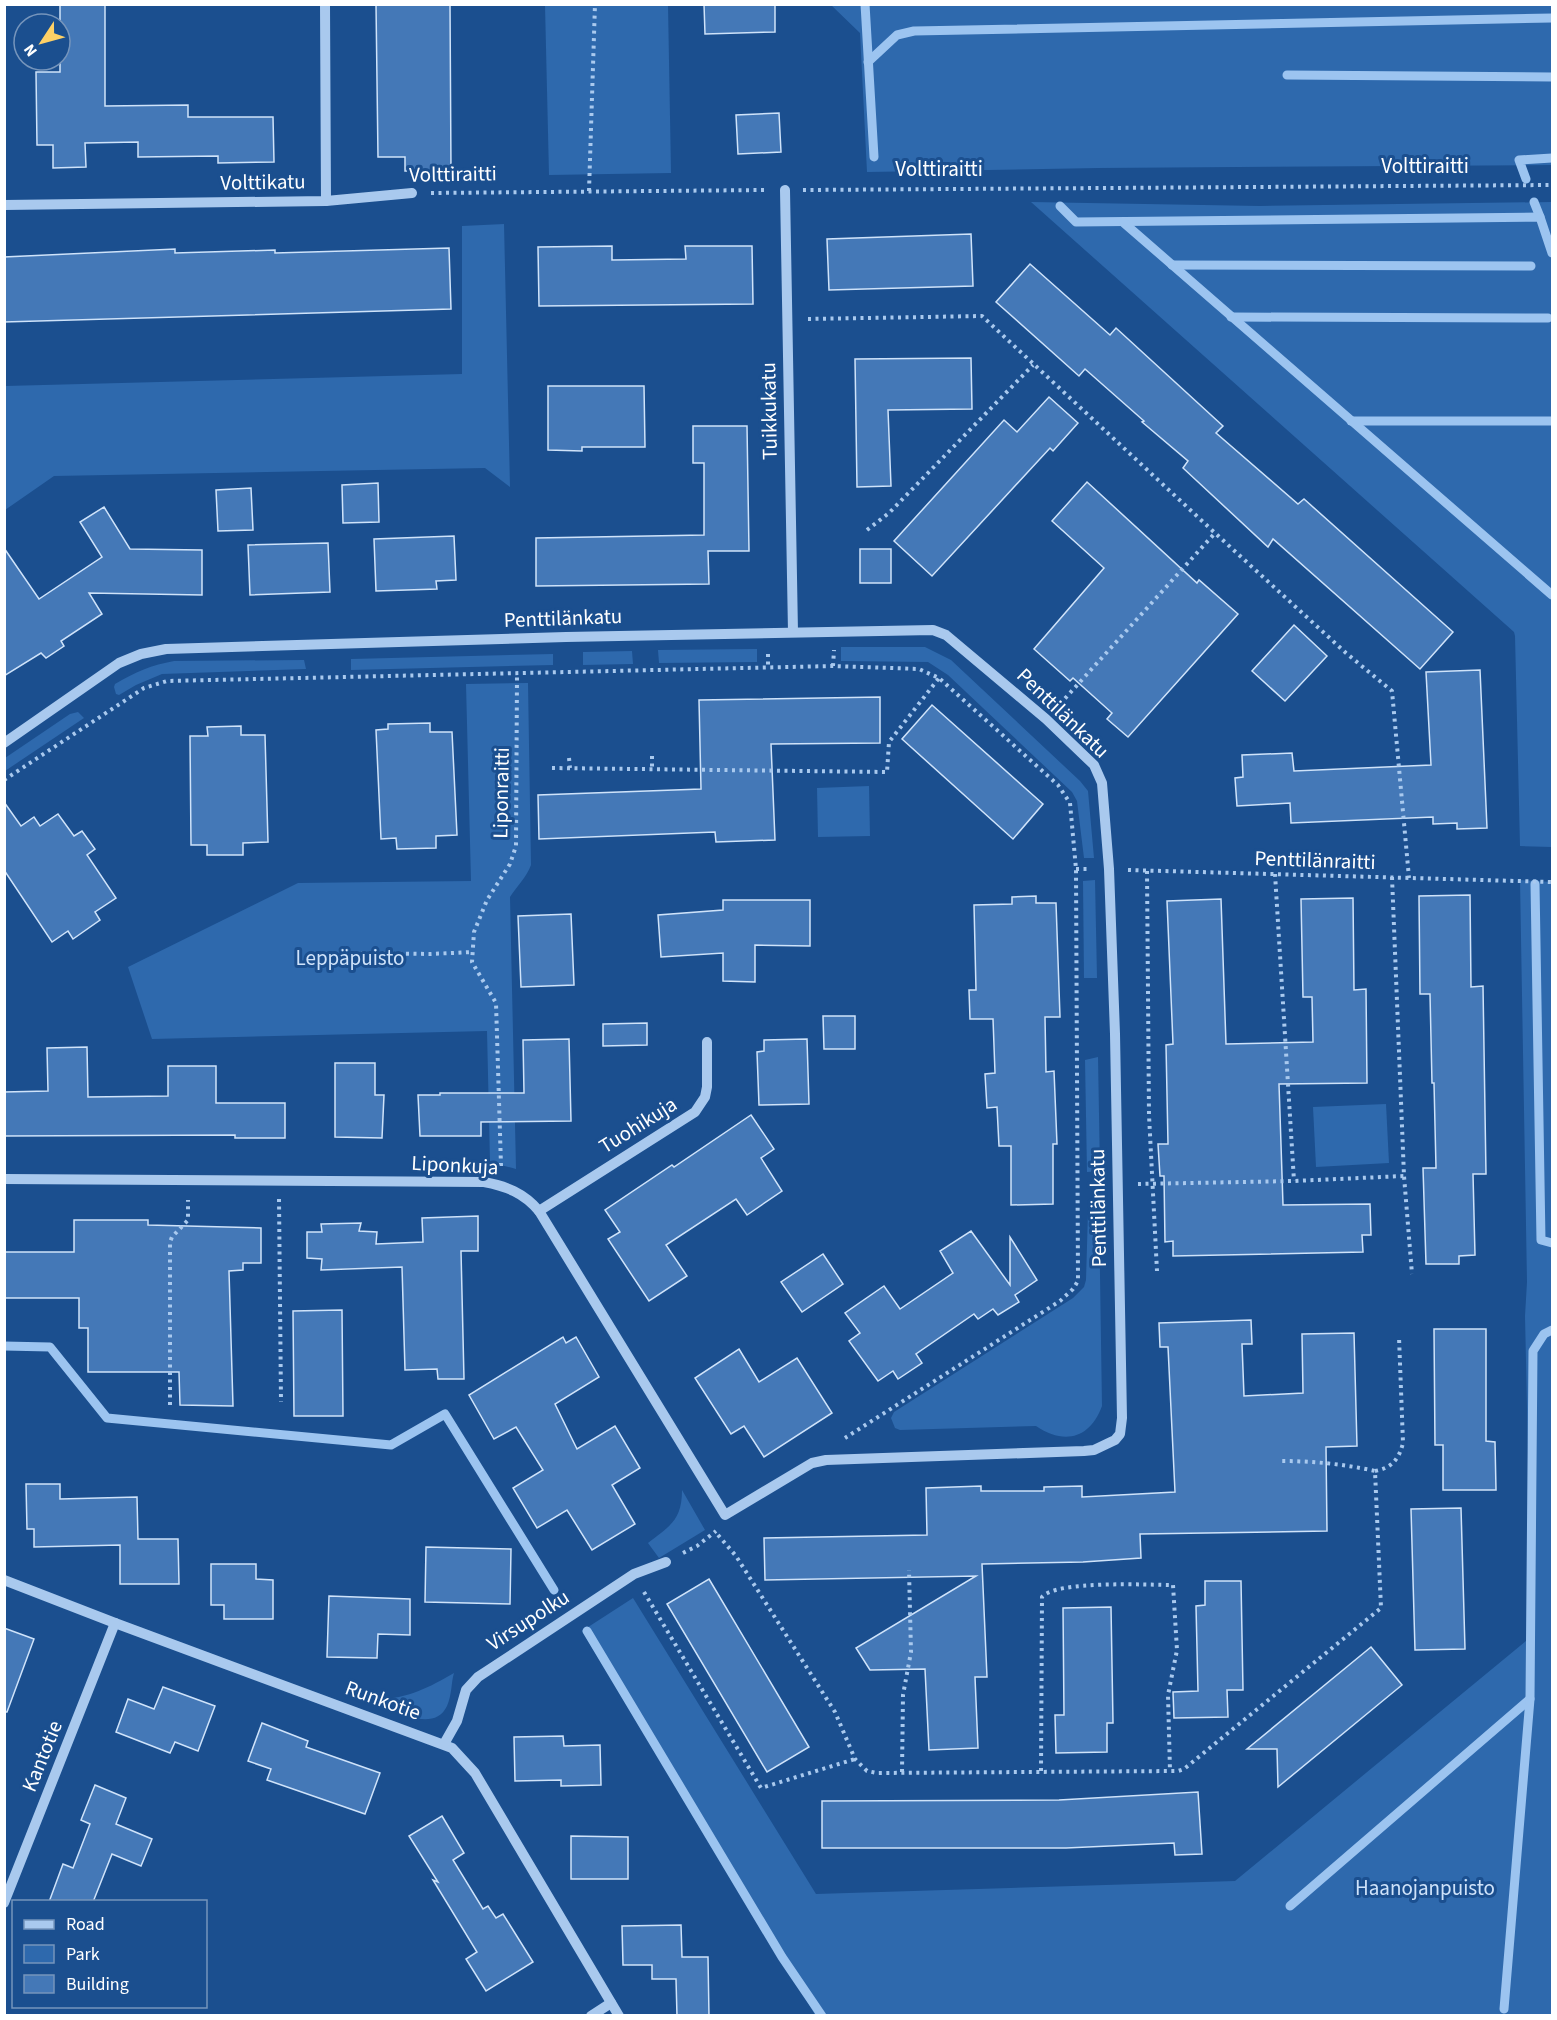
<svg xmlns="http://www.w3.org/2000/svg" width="1557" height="2020" font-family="'Source Sans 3',sans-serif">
<rect width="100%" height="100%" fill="#1b4f8f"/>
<!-- green -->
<g fill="#2e69ad">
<polygon points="545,5 668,5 671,173 549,175"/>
<polygon points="831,5 1552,5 1552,165 1099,168 867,172 860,33"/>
<polygon points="1031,202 1260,206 1552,202 1552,847 1520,846 1515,636 1514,632"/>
<polygon points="504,224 510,487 485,468 54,476 5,510 5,386 462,374 462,226"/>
<polygon points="841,647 925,647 951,660 1080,781 1088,791 1094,858 1084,858 1077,801 1072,792 948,675 928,662 841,661"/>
<polygon points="757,649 757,662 659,663 658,650"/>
<polygon points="632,651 633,664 583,665 583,652"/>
<polygon points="553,654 553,665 351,670 351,659"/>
<path d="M304 660 306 669 162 674 136 685 119 695 116 694 114 687 115 684C135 672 152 665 174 661Z"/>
<path d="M528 683 531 865C526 878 517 886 510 897L516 1169 490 1162 487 1031 152 1039 128 967 298 883 471 881 466 684Z"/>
<polygon points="78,712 84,718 5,771 5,758 70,714"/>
<polygon points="869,786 870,836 818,837 817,788"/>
<polygon points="1095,880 1097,978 1084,978 1083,881"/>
<polygon points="1520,880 1552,882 1552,2015 815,2015 782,1957 582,1631 633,1598 816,1894 1235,1881 1532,1636 1525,1316 1527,1282"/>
<polygon points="1098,1057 1100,1171 1087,1172 1085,1060"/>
<polygon points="1386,1104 1389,1163 1316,1167 1313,1107"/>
<path d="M1099 1209 1102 1406C1090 1439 1064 1445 1036 1426L900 1430 895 1428 891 1418 894 1412 1073 1298 1084 1287 1086 1280 1088 1212Z"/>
<path d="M682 1490 705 1530 659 1558 648 1543C670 1526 682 1520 682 1490Z"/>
<path d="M454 1673C451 1683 452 1695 447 1706 433 1736 387 1707 366 1698 398 1703 427 1689 454 1673Z"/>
</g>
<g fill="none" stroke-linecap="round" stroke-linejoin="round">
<!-- stream -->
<g stroke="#9cc4f0" stroke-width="9">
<polyline points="865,4 874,157"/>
<polyline points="868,62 897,35 914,31 1552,18"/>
<polyline points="1287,75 1552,77"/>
<polyline points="1526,179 1519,160 1552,158"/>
<polyline points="1534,202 1540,217"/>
<polyline points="1060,206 1076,222 1540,217 1552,253"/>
<polyline points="1124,223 1552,595"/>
<polyline points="1172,265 1531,266"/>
<polyline points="1231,317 1548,318"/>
<polyline points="1351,421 1552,421"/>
<polyline points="1535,884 1541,1240 1552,1243"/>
<polyline points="4,1346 50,1347 107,1418 391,1445 445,1414 554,1590"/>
<polyline points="587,1631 782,1957 822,2016"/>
<polyline points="1290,1906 1530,1699"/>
<polyline points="1504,2009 1530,1699 1533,1351 1544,1334 1552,1330"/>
</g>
</g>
<!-- building -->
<g fill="#4478b7" stroke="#cfe3fa" stroke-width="1.5">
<polygon points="60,4 105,4 105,106 188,105 188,117 273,117 274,162 218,163 218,156 138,157 138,142 85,143 86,167 53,168 53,145 37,145 36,72 60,72"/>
<polygon points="376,4 450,4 451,171 405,171 405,157 378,157"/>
<polygon points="704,4 775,4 775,32 705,34"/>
<polygon points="779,113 781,152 738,154 736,115"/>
<polygon points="971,234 973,286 829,290 827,239"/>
<polygon points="612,246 612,260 686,259 685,246 752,246 753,304 539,306 538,247"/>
<polygon points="449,248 451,309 4,322 4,257 175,249 175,253 275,250 275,253"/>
<polygon points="1030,264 1110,335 1116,328 1223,426 1216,433 1298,504 1304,499 1453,632 1420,669 1273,539 1268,547 1183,468 1188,461 1142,422 1144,421 1085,369 1079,376 996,302"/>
<polygon points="971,358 972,409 888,410 891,486 857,487 855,359"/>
<polygon points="548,386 644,386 645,447 582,447 582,451 548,450"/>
<polygon points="1049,397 1078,423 1053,451 1050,448 932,576 894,541 1004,420 1017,432"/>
<polygon points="693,426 747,426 749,551 708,551 709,584 536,586 536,538 704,535 704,463 693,463"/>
<polygon points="1087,482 1197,583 1199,580 1238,614 1128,737 1107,719 1112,713 1073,678 1070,681 1034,649 1104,568 1052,521"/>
<polygon points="378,483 379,522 343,523 342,485"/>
<polygon points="251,488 253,530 218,531 216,490"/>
<polygon points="104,507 130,549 202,550 202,595 89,593 102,614 61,641 64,646 46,658 41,653 4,676 4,548 39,599 102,557 80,522"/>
<polygon points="454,536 456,580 436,581 437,589 376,591 374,539"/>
<polygon points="328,543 330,592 250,595 248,545"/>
<rect x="860" y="549" width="31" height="34"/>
<polygon points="1294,625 1327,656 1285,701 1252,671"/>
<polygon points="1480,670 1487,828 1457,829 1457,823 1433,824 1433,817 1291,823 1290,803 1237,806 1235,778 1243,777 1242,755 1292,753 1294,771 1431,765 1426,672"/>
<polygon points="880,697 880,743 771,744 775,840 716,842 715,832 539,839 538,795 701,789 699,700"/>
<polygon points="932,705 1043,804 1013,839 902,739"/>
<polygon points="430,723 430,732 452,732 457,835 436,836 436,848 397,849 396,838 381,839 376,730 388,729 388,724"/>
<polygon points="241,726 241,735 265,735 268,842 243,843 243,855 207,855 207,845 191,845 190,736 208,736 207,727"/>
<polygon points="4,802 21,826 34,817 40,826 58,814 74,836 82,831 95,849 87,855 116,898 95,912 100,920 73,939 68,931 52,942 4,870"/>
<polygon points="1470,895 1471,987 1483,986 1486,1174 1473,1174 1475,1255 1459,1256 1459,1264 1426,1264 1423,1168 1436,1168 1434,1083 1432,1083 1430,994 1420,994 1419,896"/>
<polygon points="1036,896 1036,903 1056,903 1060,1017 1045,1017 1046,1072 1054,1071 1057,1144 1053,1144 1053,1204 1011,1205 1011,1146 999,1146 997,1107 987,1108 985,1074 995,1073 993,1019 970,1019 969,990 976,990 974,905 1012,904 1012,897"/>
<polygon points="1353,898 1354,990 1366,989 1367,1083 1279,1084 1283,1205 1370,1204 1371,1235 1362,1235 1363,1252 1173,1256 1173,1241 1165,1242 1164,1176 1160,1176 1158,1144 1168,1144 1166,1045 1173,1044 1167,901 1221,899 1226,1044 1313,1042 1312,997 1303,997 1301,899"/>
<polygon points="723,900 810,900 810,946 755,945 755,982 723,981 723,953 661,957 658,915 723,910"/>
<polygon points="571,914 574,985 521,987 518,916"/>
<polygon points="823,1016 855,1016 855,1049 824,1049"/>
<polygon points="647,1023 647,1045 603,1046 603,1024"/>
<polygon points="569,1039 571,1121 481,1122 481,1136 420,1136 418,1095 440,1095 440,1093 524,1093 523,1040"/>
<polygon points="807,1039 809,1104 759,1105 757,1052 764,1051 764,1040"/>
<polygon points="87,1047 88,1097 168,1096 168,1066 216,1066 216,1103 285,1103 285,1138 235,1138 235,1135 4,1136 4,1092 48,1091 47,1048"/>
<polygon points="335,1063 375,1063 375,1095 384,1095 382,1138 335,1137"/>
<polygon points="751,1115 774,1149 761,1158 782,1191 747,1215 736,1199 666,1245 687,1276 649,1301 608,1239 620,1232 605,1210 672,1165 674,1167"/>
<polygon points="478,1216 478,1251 461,1251 464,1379 438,1379 437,1369 405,1370 402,1267 321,1270 322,1259 307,1258 307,1232 322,1232 321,1224 361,1223 359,1231 377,1232 376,1244 423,1242 422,1218"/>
<polygon points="74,1220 148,1220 148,1225 261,1228 261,1263 243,1263 243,1270 229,1271 233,1406 180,1405 179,1372 88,1372 88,1328 79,1328 79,1298 4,1298 4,1252 74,1252"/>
<polygon points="971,1231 1010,1285 1010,1237 1037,1280 1015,1295 1019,1302 998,1315 993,1309 978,1319 974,1314 916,1354 922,1363 898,1379 893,1371 878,1381 849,1341 860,1333 845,1313 884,1286 900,1309 953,1273 940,1251"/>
<polygon points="823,1254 843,1284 802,1312 781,1282"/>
<polygon points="342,1310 343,1416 294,1416 293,1311"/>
<polygon points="1251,1320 1252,1344 1242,1344 1244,1396 1303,1393 1302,1334 1354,1333 1357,1446 1326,1447 1327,1531 1140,1534 1141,1558 1083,1562 982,1564 987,1677 975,1677 978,1748 929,1750 925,1669 870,1670 856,1648 976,1576 765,1580 764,1538 927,1535 926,1488 981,1486 981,1491 1044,1491 1044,1487 1082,1486 1082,1497 1175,1492 1168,1347 1160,1347 1159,1323"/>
<polygon points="1434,1329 1486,1329 1486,1441 1495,1442 1496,1490 1443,1490 1443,1445 1435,1445"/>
<polygon points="563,1337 566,1343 576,1337 599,1377 555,1404 577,1449 615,1426 640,1468 612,1485 635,1524 592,1550 567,1510 537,1528 513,1488 543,1470 516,1427 494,1439 469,1395"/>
<polygon points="739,1349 759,1382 797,1358 832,1413 764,1457 744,1426 731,1434 695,1378"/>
<polygon points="26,1484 60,1484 60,1499 137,1497 138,1539 178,1539 179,1584 120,1584 120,1545 34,1547 34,1529 27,1529"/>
<polygon points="1461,1508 1465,1649 1415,1650 1411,1509"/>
<polygon points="426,1547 511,1549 510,1604 425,1602"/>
<polygon points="211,1564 256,1564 256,1579 273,1580 273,1619 224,1619 224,1605 211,1605"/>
<polygon points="709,1579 809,1747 767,1772 667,1604"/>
<polygon points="1205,1581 1241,1581 1243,1690 1227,1690 1228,1717 1174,1718 1173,1692 1198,1691 1196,1606 1205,1605"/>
<polygon points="329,1596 410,1599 410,1635 378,1634 377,1658 327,1657"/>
<polygon points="1111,1607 1113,1723 1107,1723 1107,1752 1056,1753 1055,1715 1064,1715 1063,1608"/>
<polygon points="4,1628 34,1639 7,1712 4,1712"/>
<polygon points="1371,1647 1402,1685 1278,1787 1277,1749 1247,1749"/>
<polygon points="163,1687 215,1706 198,1751 175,1742 170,1753 116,1732 128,1699 154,1709"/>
<polygon points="262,1723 308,1741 306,1747 380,1773 365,1814 267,1780 271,1769 248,1761"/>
<polygon points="563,1736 564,1746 600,1745 601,1785 561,1786 561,1780 515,1781 514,1737"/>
<polygon points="95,1785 126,1798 116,1824 152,1839 141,1866 112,1854 93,1902 49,1902 63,1864 73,1868 90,1824 81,1820"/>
<polygon points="1198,1792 1202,1854 1175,1855 1174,1843 1066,1848 822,1848 822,1801 1059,1800"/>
<polygon points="442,1816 464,1853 453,1860 483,1909 488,1906 496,1918 503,1914 533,1962 486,1991 466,1959 477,1952 433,1880 438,1882 409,1836"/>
<polygon points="571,1836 628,1837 628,1879 571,1879"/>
<polygon points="681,1925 682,1957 708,1957 709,2016 677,2016 676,1979 652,1979 652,1965 623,1965 622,1926"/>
</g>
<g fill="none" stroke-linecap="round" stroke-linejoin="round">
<!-- path -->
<g stroke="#a9c9ee" stroke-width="4" stroke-dasharray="3 4.5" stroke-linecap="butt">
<polyline points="803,190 1552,185"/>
<polyline points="589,191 595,4"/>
<polyline points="431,193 766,190"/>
<polyline points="808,319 982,316 1215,533 1346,653 1392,691 1409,878"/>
<polyline points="867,530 889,513 1033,365"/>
<polyline points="768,654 768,668"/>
<polyline points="833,666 834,650"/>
<polyline points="1060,704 1215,533"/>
<polyline points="652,756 652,767"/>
<polyline points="569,758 570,768"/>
<polyline points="552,768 887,772 889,742 939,678"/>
<polyline points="4,780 144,688 167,681 833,666 919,669 939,678 1058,785 1070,803 1076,869 1078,1281 1073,1289 1060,1301 845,1438"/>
<polyline points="1076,869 1091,869"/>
<polyline points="1128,870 1552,882"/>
<polyline points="1147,871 1149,1115 1157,1271"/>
<polyline points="1275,874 1294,1181"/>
<polyline points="1392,877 1404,1176 1412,1274"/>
<polyline points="361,953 430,954 473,952"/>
<polyline points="501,1166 496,1003 472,962 474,932 487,900 510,864 516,846 517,674"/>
<polyline points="1138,1184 1294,1181 1404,1176"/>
<polyline points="279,1199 281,1402"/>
<polyline points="170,1405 170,1242 172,1237 188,1220 188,1200"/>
<path d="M1375 1471C1392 1468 1399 1459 1403 1443L1399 1337"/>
<path d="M718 1535 736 1556 835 1712 855 1759 867 1771 877 1773 1178 1771 1184 1769 1381 1608 1375 1471C1344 1464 1312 1461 1280 1461"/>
<polyline points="683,1553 697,1546 716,1531"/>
<polyline points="644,1592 761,1788 855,1759"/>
<path d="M1041 1771 1042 1597C1056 1580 1149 1585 1173 1585L1177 1650 1168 1695 1170 1771"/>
<polyline points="902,1772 903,1695 911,1652 909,1570"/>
</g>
<!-- minor -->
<g stroke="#a9c9ee" stroke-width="10">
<polyline points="785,190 793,632"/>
<polyline points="326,201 412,193"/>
<polyline points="4,205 326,201 325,4"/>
<path d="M4 743 119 663 141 654 166 649 566 637 933 630 946 635 1046 719 1094 765 1102 783 1109 869 1115 1034 1122 1418 1120 1434 1115 1440 1094 1450 1084 1451 826 1460 812 1463 725 1515 539 1211C524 1193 506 1186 484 1182L4 1179"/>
<polyline points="539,1211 695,1112 705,1097 707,1087 707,1042"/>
<polyline points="4,1580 115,1623 452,1748 475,1773 619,2016"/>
<polyline points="444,1744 457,1721 466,1690 478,1677 634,1574 666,1562"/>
<polyline points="4,1903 115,1623"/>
<polyline points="591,2016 611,2003"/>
</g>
</g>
<g text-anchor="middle" stroke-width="6" stroke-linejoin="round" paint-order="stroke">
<!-- street labels -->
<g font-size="21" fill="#fff" stroke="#1b4f8f">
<text x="1425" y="173">Volttiraitti</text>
<text x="939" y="176">Volttiraitti</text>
<text transform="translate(453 174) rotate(-1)" y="7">Volttiraitti</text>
<text transform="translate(263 182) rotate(-1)" y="7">Volttikatu</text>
<text transform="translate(769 411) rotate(-91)" y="7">Tuikkukatu</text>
<text transform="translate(563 618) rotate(-2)" y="7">Penttilänkatu</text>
<text transform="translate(1063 713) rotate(44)" y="7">Penttilänkatu</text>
<text transform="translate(501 793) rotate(-89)" y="7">Liponraitti</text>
<text transform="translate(1315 860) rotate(2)" y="7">Penttilänraitti</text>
<text transform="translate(638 1125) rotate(-32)" y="7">Tuohikuja</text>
<text transform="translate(455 1165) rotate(3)" y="7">Liponkuja</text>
<text transform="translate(1098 1208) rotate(-91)" y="7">Penttilänkatu</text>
<text transform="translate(528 1620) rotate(-33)" y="7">Virsupolku</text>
<text transform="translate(383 1700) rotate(20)" y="7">Runkotie</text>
<text transform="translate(42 1756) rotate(-68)" y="7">Kantotie</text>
</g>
<!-- park labels -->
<g font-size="21" fill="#cfe3fa" stroke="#1b4f8f">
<text x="350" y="965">Leppäpuisto</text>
<text x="1425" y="1895">Haanojanpuisto</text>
</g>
</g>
<!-- border -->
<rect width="1557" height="2020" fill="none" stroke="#ffffff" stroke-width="12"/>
<!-- legend -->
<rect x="12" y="1900" width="195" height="108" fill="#1b4f8f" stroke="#7695bc" stroke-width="1.5"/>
<rect x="24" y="1920" width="30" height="9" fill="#a9c9ee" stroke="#7695bc" stroke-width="1.5"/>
<text x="66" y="1930" font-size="18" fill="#ffffff">Road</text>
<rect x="24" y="1945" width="30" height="18" fill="#2e69ad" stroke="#7695bc" stroke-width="1.5"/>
<text x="66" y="1960" font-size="18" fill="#ffffff">Park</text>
<rect x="24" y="1975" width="30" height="18" fill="#4478b7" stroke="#7695bc" stroke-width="1.5"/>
<text x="66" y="1990" font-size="18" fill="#ffffff">Building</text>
<!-- north arrow -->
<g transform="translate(42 42) rotate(234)"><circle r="28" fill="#1b4f8f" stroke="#7695bc" stroke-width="1.5"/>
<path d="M0-4.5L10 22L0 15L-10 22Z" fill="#ffd166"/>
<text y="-9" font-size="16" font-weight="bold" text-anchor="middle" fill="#ffffff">N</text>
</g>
</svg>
